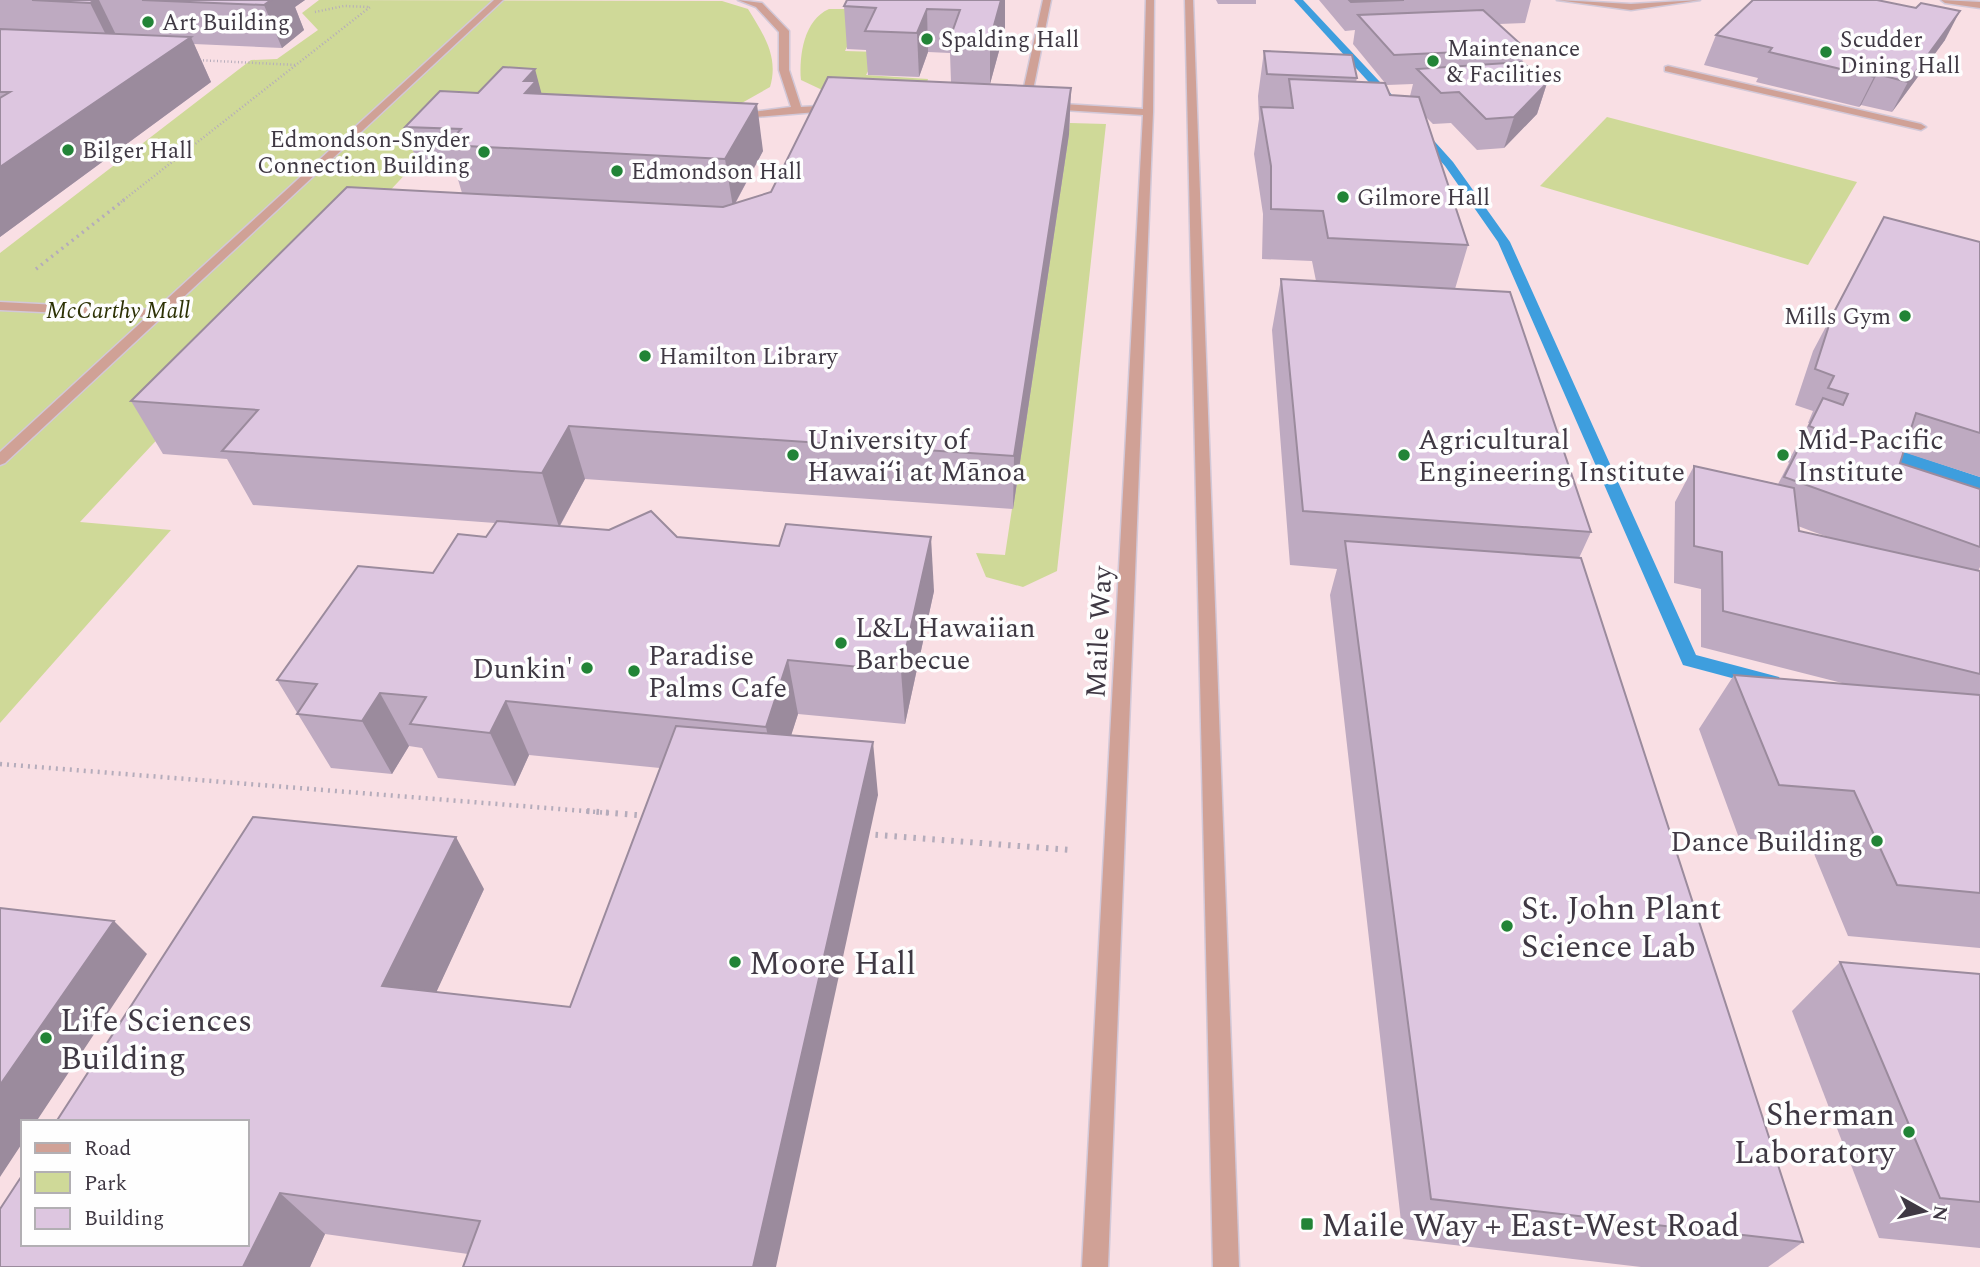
<svg xmlns="http://www.w3.org/2000/svg" width="1980" height="1267" font-family="Spectral,serif">
<rect width="100%" height="100%" fill="#f7ecfd"/>
<!-- education -->
<path fill="#f9dfe4" fill-rule="evenodd" d="M0 0H1980V1267H0ZM23 1122H247V1244H23Z"/>
<!-- green -->
<g fill="#cfd998">
<path d="M319 0 722 1 748 9C764 35 779 57 770 87L740 104 442 135 80 522 171 530 0 723V253L251 60 277 59 318 30 302 13Z"/>
<path d="M829 9H865L845 51 878 52 866 75 928 79 921 102 835 96 801 80C799 55 804 20 829 9Z"/>
<polygon points="1607,117 1857,182 1808,265 1540,186"/>
<polygon points="1070,123 1106,124 1057,571 1023,587 986,577 976,553 1005,555"/>
</g>
<!-- water -->
<polygon fill="#3e9ede" points="1893,448 1980,477 1980,535 1876,499"/>
<g fill="none" stroke-linecap="round" stroke-linejoin="round">
<!-- stream -->
<g fill="#3e9ede" fill-rule="evenodd">
<polygon points="1294,0 1303,0 1394,97 1394,101 1386,101"/>
<polygon points="1419,133 1427,133 1453,162 1510,242 1696,655 1779,677 1782,682 1779,687 1773,689 1683,665 1498,242 1445,166 1419,137"/>
</g>
<!-- minor casing -->
<g stroke="#d2c8d8" stroke-width="3">
<g id="minor">
<polygon points="494,0 503,0 5,463 0,465 0,452 147,317 0,310 0,302 155,310"/>
<polygon points="738,0 762,3 789,31 789,70 801,107 837,105 842,108 841,110 732,119 732,115 736,114 791,107 779,70 779,32 756,7"/>
<polygon points="1043,0 1051,0 1030,105 1025,108 1020,105"/>
<polygon points="1146,0 1154,0 1153,112 1108,1267 1082,1267 1143,115 1047,109 1042,106 1047,103 1143,109"/>
<polygon points="1185,0 1193,0 1239,1267 1213,1267"/>
<polygon points="1557,0 1631,4 1700,0 1631,10"/>
<polygon points="1941,0 1980,2 1980,8 1945,3"/>
<polygon points="1668,66 1921,124 1926,127 1921,130 1665,71 1665,67"/>
</g>
</g>
<!-- path-far3 -->
<g stroke="#b5acbb" stroke-width="2.5" stroke-dasharray="1 2.5" stroke-linecap="butt">
<polyline points="196,60 296,65"/>
<polyline points="121,202 370,7 344,6 315,12"/>
</g>
<!-- path-far2 -->
<polyline stroke="#b5acbb" stroke-width="3.5" stroke-dasharray="2 4.5" stroke-linecap="butt" points="36,269 124,200"/>
<!-- path-far1 -->
<polyline stroke="#b5acbb" stroke-width="4.5" stroke-dasharray="2 5" stroke-linecap="butt" points="0,764 609,813"/>
<!-- path -->
<g stroke="#b5acbb" stroke-width="6" stroke-dasharray="2.5 7" stroke-linecap="butt">
<polyline points="587,811 648,816"/>
<polyline points="866,834 1070,850"/>
</g>
<!-- minor -->
<use href="#minor" fill="#d0a196" fill-rule="evenodd"/>
</g>
<!-- wall -->
<g fill="#beaac1" fill-rule="evenodd">
<polygon points="0,0 305,0 295,7 304,30 282,48 194,44 211,82 0,237"/>
<polygon points="847,0 1005,0 1005,29 990,84 951,82 950,53 928,52 919,77 868,75 866,50 847,49 844,6"/>
<polygon points="1216,0 1256,0 1256,4 1218,4"/>
<path d="M1319 0H1531L1525 23 1499 24 1526 49 1522 62 1547 83 1537 114 1504 148 1477 150 1451 123 1433 124 1426 117 1468 245 1455 289 1591 532 1579 558 1803 1242 1768 1267H1641L1403 1239 1330 595 1337 569 1290 565 1272 330 1281 279 1316 281 1312 261 1262 259 1263 214 1254 154 1259 119 1258 96 1264 51 1357 78 1356 82 1385 83 1353 44 1355 30 1345 31ZM1385 83 1387 85 1413 84 1410 96 1390 95Z"/>
<polygon points="1716,35 1945,40 1892,112 1861,105 1859,107 1756,82 1758,78 1704,65"/>
<polygon points="1071,88 1069,134 1013,509 585,479 560,526 677,537 934,591 905,724 798,714 791,735 878,795 468,1254 325,1234 310,1267 247,1122 484,889 436,992 570,1007 660,768 529,755 515,786 438,778 422,748 409,746 392,774 331,768 277,680 486,537 495,523 253,505 227,459 163,454 131,401 462,193 457,176 421,174 405,127 478,93 542,94 763,151 735,204 771,192"/>
<path d="M1884 217 1980 242V477L1903 452 1900 463 1980 489V567L1978 571H1980V948L1848 936 1810 844 1739 838 1699 729 1734 675 1846 684 1701 647V589L1674 583 1675 502 1694 466 1778 484 1789 463 1788 462 1809 423H1808L1813 411 1795 405 1813 351ZM1798 526 1811 531 1828 537 1799 531Z"/>
<polygon points="1840,962 1980,974 1980,1248 1879,1238 1792,1011"/>
</g>
<!-- shaded-wall -->
<g fill="#9b8b9d">
<polygon points="95,0 99,0 119,41 111,45 90,3"/>
<polygon points="271,0 305,0 295,7 304,30 282,48 264,5"/>
<polygon points="1001,0 1005,0 1005,29 990,84 990,40"/>
<polygon points="927,9 928,52 919,77 917,33"/>
<polygon points="1960,11 1945,40 1892,112 1908,82"/>
<polygon points="191,37 211,82 0,237 0,167"/>
<polygon points="535,69 547,114 525,93 524,81"/>
<polygon points="1877,74 1861,105 1859,107 1874,77"/>
<polygon points="1547,83 1537,114 1504,148 1514,117"/>
<polygon points="1071,88 1069,134 1013,509 1014,456"/>
<polygon points="757,104 763,151 733,207 725,159"/>
<polygon points="569,426 585,479 559,527 542,473"/>
<polygon points="931,537 934,591 905,724 901,671"/>
<polygon points="788,660 798,714 777,780 766,727"/>
<polygon points="380,693 409,746 392,774 362,721"/>
<polygon points="506,701 529,755 515,786 490,733"/>
<polygon points="873,742 878,795 776,1267 753,1267"/>
<polygon points="456,837 484,889 417,1034 382,986"/>
<polygon points="114,921 147,954 36,1122 23,1122 23,1142 0,1177 0,1085"/>
<polygon points="280,1193 325,1234 310,1267 243,1267"/>
</g>
<!-- building -->
<g fill="#ddc6e0" stroke="#9b8b9d" stroke-width="2">
<polygon points="32,0 95,0 90,3"/>
<polygon points="142,0 271,0 264,5"/>
<polygon points="847,0 1001,0 990,40 950,38 960,10 927,9 917,33 865,31 876,8 844,6"/>
<polygon points="1349,0 1404,0 1351,2"/>
<polygon points="1753,0 1877,0 1916,8 1921,3 1960,11 1908,82 1877,74 1874,77 1769,52 1772,48 1716,35"/>
<polygon points="1483,10 1526,49 1394,55 1358,15"/>
<polygon points="0,29 191,37 0,167 0,98 10,92 0,92"/>
<polygon points="1264,51 1352,55 1357,78 1267,74"/>
<polygon points="1522,62 1547,83 1514,117 1486,119 1459,92 1441,93 1417,69"/>
<polygon points="503,67 535,69 524,81 536,81 525,93 757,104 725,159 447,145 461,129 405,127 440,91 478,93"/>
<polygon points="828,77 1071,88 1014,456 569,426 542,473 222,451 258,410 131,401 347,187 723,207 771,192"/>
<polygon points="1289,79 1385,83 1390,95 1419,97 1468,245 1328,238 1323,211 1271,209 1271,166 1261,107 1293,108"/>
<polygon points="1884,217 1980,242 1980,433 1916,413 1900,463 1980,489 1980,547 1784,477 1805,436 1828,444 1832,435 1809,426 1823,398 1843,405 1848,394 1828,388 1834,376 1815,369 1832,316"/>
<polygon points="1281,279 1510,292 1591,532 1303,511"/>
<polygon points="1694,466 1794,488 1799,531 1980,571 1980,674 1723,611 1722,552 1694,546"/>
<polygon points="651,511 677,537 779,546 786,524 931,537 901,671 788,660 766,727 506,701 490,733 410,724 426,697 380,693 362,721 297,714 317,684 277,680 358,566 433,573 458,534 486,537 497,521 609,530"/>
<polygon points="1345,541 1581,558 1803,1242 1431,1199"/>
<polygon points="1734,675 1980,695 1980,893 1897,885 1854,791 1779,785"/>
<polygon points="676,726 873,742 753,1267 463,1267 480,1221 280,1193 243,1267 0,1267 0,1209 23,1174 23,1244 247,1244 247,1122 56,1122 253,817 456,837 382,986 570,1007"/>
<polygon points="0,908 114,921 0,1085"/>
<polygon points="1840,962 1980,974 1980,1202 1940,1198"/>
</g>
<!-- markers -->
<g fill="#228437" stroke="#fefefe" stroke-width="2.5">
<circle cx="148" cy="22" r="7"/>
<circle cx="927" cy="39" r="7"/>
<circle cx="1826" cy="52" r="7"/>
<circle cx="1433" cy="61" r="7"/>
<circle cx="68" cy="150" r="7"/>
<circle cx="484" cy="152" r="7"/>
<circle cx="617" cy="171" r="7"/>
<circle cx="1343" cy="197" r="7"/>
<circle cx="1905" cy="316" r="7"/>
<circle cx="645" cy="356" r="7"/>
<circle cx="793" cy="455" r="7"/>
<circle cx="1404" cy="455" r="7"/>
<circle cx="1783" cy="455" r="7"/>
<circle cx="841" cy="643" r="7"/>
<circle cx="587" cy="668" r="7"/>
<circle cx="634" cy="671" r="7"/>
<circle cx="1877" cy="841" r="7"/>
<circle cx="1507" cy="926" r="7"/>
<circle cx="735" cy="962" r="7"/>
<circle cx="46" cy="1038" r="7"/>
<circle cx="1909" cy="1132" r="7"/>
<rect x="1300" y="1217" width="14" height="14" rx="3.5"/>
</g>
<g text-anchor="middle" stroke-width="7" stroke-linejoin="round" paint-order="stroke">
<!-- far-poi labels -->
<g font-size="23" fill="#3f3843" stroke="#fefefe" text-anchor="start">
<text x="162" y="30">Art Building</text>
<text x="941" y="47">Spalding Hall</text>
<text x="1840" y="47">Scudder<tspan x="1840" dy="26">Dining Hall</tspan></text>
<text x="1447" y="56">Maintenance<tspan x="1447" dy="26">&amp; Facilities</tspan></text>
<text x="470" y="147" text-anchor="end">Edmondson-Snyder<tspan x="470" dy="26">Connection Building</tspan></text>
<text x="82" y="158">Bilger Hall</text>
<text x="631" y="179">Edmondson Hall</text>
<text x="1357" y="205">Gilmore Hall</text>
<text x="1891" y="324" text-anchor="end">Mills Gym</text>
<text x="659" y="364">Hamilton Library</text>
</g>
<!-- far-park labels -->
<g font-size="23" font-style="italic" fill="#2d3205" stroke="#fefefe">
<text x="118" y="318">McCarthy Mall</text>
</g>
<!-- poi labels -->
<g font-size="28" fill="#3f3843" stroke="#fefefe" text-anchor="start">
<text x="807" y="449">University of<tspan x="807" dy="32">Hawaiʻi at Mānoa</tspan></text>
<text x="1418" y="449">Agricultural<tspan x="1418" dy="32">Engineering Institute</tspan></text>
<text x="1797" y="449">Mid-Pacific<tspan x="1797" dy="32">Institute</tspan></text>
<text x="855" y="637">L&amp;L Hawaiian<tspan x="855" dy="32">Barbecue</tspan></text>
<text x="648" y="665">Paradise<tspan x="648" dy="32">Palms Cafe</tspan></text>
<text x="573" y="678" text-anchor="end">Dunkin'</text>
<text x="1863" y="851" text-anchor="end">Dance Building</text>
</g>
<!-- street labels -->
<g font-size="28" fill="#3f3843" stroke="#fefefe">
<text transform="translate(1098 632) rotate(-87)" y="10">Maile Way</text>
</g>
<!-- near-poi labels -->
<g font-size="33" fill="#3f3843" stroke="#fefefe" text-anchor="start">
<text x="1521" y="919">St. John Plant<tspan x="1521" dy="38">Science Lab</tspan></text>
<text x="749" y="974">Moore Hall</text>
<text x="60" y="1031">Life Sciences<tspan x="60" dy="38">Building</tspan></text>
<text x="1895" y="1125" text-anchor="end">Sherman<tspan x="1895" dy="38">Laboratory</tspan></text>
<text x="1321" y="1236">Maile Way + East-West Road</text>
</g>
</g>
<!-- legend -->
<rect x="21" y="1120" width="228" height="126" fill="#fefefe" stroke="#b2afb3" stroke-width="2"/>
<rect x="35" y="1143" width="35" height="10" fill="#d0a196" stroke="#b2afb3" stroke-width="2"/>
<text x="84" y="1155" font-size="21" fill="#3f3843">Road</text>
<rect x="35" y="1172" width="35" height="21" fill="#cfd998" stroke="#b2afb3" stroke-width="2"/>
<text x="84" y="1190" font-size="21" fill="#3f3843">Park</text>
<rect x="35" y="1208" width="35" height="21" fill="#ddc6e0" stroke="#b2afb3" stroke-width="2"/>
<text x="84" y="1225" font-size="21" fill="#3f3843">Building</text>
<!-- north arrow -->
<g transform="translate(1924 1211) rotate(98)" stroke="#fefefe" stroke-width="5" paint-order="stroke">
<path d="M0-5L12 26L0 18L-12 26Z" fill="#3f3843"/>
<text y="-10" font-size="19" font-weight="bold" text-anchor="middle" fill="#3f3843">N</text>
</g>
</svg>
